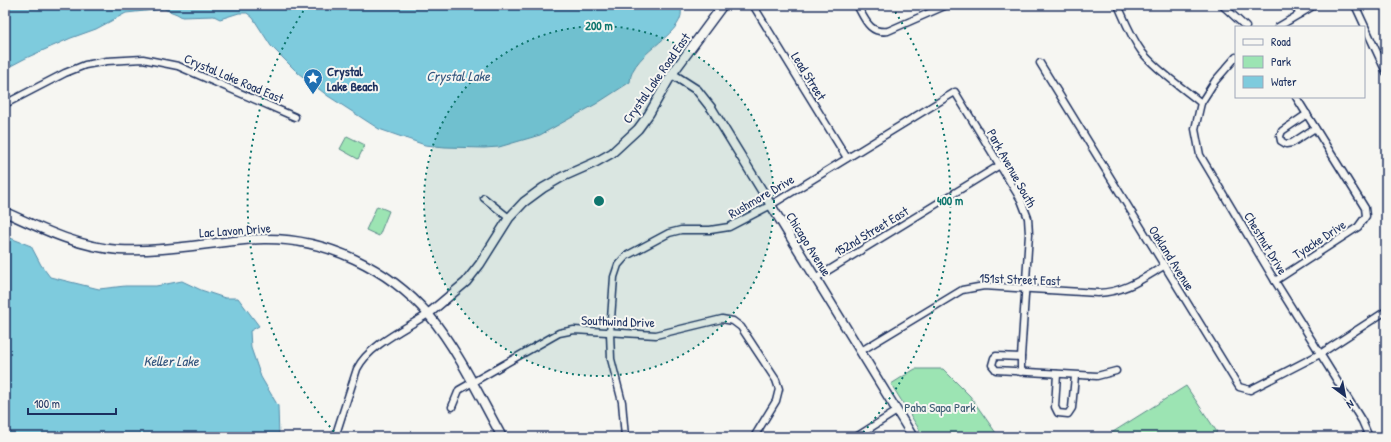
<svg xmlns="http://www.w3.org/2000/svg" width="1391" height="442" font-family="'Patrick Hand',sans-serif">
<rect width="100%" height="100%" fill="#f6f6f2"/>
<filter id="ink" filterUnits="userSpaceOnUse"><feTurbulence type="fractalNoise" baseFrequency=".025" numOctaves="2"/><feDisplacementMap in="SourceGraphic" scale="8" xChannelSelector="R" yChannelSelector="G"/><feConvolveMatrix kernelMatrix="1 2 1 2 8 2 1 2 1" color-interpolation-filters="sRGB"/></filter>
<g filter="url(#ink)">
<!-- green -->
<g fill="#9ce4b3" stroke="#5c8a88">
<polygon points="347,136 365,145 358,159 340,149"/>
<polygon points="377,206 389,211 379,236 366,230"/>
<polygon points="915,369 943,369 970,396 996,433 1028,435 1030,437 924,437 891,384"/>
<polygon points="1186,386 1217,432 1210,437 1105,437"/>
</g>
<!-- water -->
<g fill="#7ecbdd" stroke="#568daa">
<path d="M5 5H680C691 34 631 50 630 82L596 104 540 135 499 147 484 148 445 147 425 145 379 129 328 96 298 73 271 46 253 18 247 13H239L220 19 214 16 182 17 177 14 164 9 126 13 96 29 71 38 26 58 5 69Z"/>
<polygon points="5,236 31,246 41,265 50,277 99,289 125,286 156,286 182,281 201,290 225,298 238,298 259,326 250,331 251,348 261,377 278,406 279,437 5,437"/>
</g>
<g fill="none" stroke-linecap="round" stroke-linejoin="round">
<!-- street casing -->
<g stroke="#1b2f5e" stroke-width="9">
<g id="street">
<polyline points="753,5 847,158"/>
<path d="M857 5C865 19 869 34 888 31L947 5"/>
<path d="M1118 5C1125 21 1131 37 1142 52 1156 70 1183 88 1201 103"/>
<polyline points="1222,5 1246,27"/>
<polyline points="1294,5 1300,14"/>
<polyline points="1355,5 1386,72"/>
<polyline points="1278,27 1315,5"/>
<polyline points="1236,57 1215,81 1201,103 1195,129 1200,155 1275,281 1362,421 1369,437"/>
<polyline points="1040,63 1239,387 1250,390 1320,354 1386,311"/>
<polyline points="5,104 65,73 85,65 107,61 143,59 178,66 295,117"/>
<polyline points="1307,114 1282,131 1280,136 1281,141 1286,144 1292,143 1315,128"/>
<polyline points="484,198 509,218"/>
<polyline points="816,278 1000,165"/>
<polyline points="1275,281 1358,227 1366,216 1365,208 1296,97"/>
<path d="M861 351 962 290 984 286 1098 293C1125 292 1142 279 1164 266"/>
<polyline points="1021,357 996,356 994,358 992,365 996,370 1097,376 1116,371"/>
<polyline points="1057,374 1055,407 1058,413 1068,414 1072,408 1075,376"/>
<polyline points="452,407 459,390 559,333 574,330 656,335 722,319 733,321 741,327 776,380 779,389 776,401 754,437"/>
<path d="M335 437 357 369C369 345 405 329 428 314"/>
<polyline points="625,437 622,402 611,359 610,333 614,277 618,265 626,256 669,233 681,230 710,230 729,227 771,205 955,92 1021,200 1028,218 1029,234 1021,357 1021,372"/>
<polyline points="856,437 897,411"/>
</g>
</g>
<!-- secondary casing -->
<g stroke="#1b2f5e" stroke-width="11">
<g id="secondary">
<polyline points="672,74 697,90 712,109 913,437"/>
<path d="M5 212C42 229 78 247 119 250 157 252 196 245 234 241 244 240 254 239 264 239 326 238 388 268 429 315 458 350 480 397 502 437"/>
<polyline points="428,314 466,282 480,264 509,218 524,202 543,188 562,177 596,162 612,153 638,129 649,114 672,74 723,5"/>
</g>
</g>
<!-- street -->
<use href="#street" stroke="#f6f6f2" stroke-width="6"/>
<!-- secondary -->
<use href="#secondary" stroke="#f6f6f2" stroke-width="8"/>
</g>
</g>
<!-- distance rings -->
<circle cx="599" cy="201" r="175" fill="#0f766e" fill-opacity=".12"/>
<g fill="none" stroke="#0f766e" stroke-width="2" stroke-dasharray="2 4">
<circle cx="599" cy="201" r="175"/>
<path d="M338 436A351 351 0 0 1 306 7M892 7A351 351 0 0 1 860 436"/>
</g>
<!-- icons -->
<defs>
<g id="sight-pin" transform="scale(1)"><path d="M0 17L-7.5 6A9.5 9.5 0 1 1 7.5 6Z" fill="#1f6fb2" stroke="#f6f6f2"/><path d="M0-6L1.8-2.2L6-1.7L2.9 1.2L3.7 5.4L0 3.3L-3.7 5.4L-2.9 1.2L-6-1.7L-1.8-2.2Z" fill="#fff"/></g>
</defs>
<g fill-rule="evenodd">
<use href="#sight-pin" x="313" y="78"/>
</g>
<g text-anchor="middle" stroke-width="4" stroke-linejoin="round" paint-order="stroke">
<!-- poi labels -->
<g font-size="13" font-weight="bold" fill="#1b2f5e" stroke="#f6f6f2" text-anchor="start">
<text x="327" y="76">Crystal<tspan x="327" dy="15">Lake Beach</tspan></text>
</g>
<!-- street labels -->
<g font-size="13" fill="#1b2f5e" stroke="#f6f6f2">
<text transform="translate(809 76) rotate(58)" y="5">Lead Street</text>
<text transform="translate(234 78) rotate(23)" y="5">Crystal Lake Road East</text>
<text transform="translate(656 78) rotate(-55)" y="5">Crystal Lake Road East</text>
<text transform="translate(1012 168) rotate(61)" y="5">Park Avenue South</text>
<text transform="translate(761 196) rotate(-30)" y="5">Rushmore Drive</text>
<text transform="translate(235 230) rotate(-4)" y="5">Lac Lavon Drive</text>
<text transform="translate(871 231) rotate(-31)" y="5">152nd Street East</text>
<text transform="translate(1319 239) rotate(-33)" y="5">Tyacke Drive</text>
<text transform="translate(1266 243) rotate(59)" y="5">Chestnut Drive</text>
<text transform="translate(809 244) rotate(58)" y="5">Chicago Avenue</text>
<text transform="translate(1172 258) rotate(58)" y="5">Oakland Avenue</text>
<text transform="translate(1020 279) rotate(2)" y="5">151st Street East</text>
<text transform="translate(618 321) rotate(2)" y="5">Southwind Drive</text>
</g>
<!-- park labels -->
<g font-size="13" fill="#3b5c73" stroke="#f6f6f2">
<text x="940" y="412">Paha Sapa Park</text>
</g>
<!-- water labels -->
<g font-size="14" font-style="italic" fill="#34567e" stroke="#f6f6f2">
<text x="458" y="81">Crystal Lake</text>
<text x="171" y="366">Keller Lake</text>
</g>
</g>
<circle cx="599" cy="201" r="6" fill="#0f766e" stroke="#f6f6f2" stroke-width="2"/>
<g font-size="12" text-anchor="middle" font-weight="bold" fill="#0f766e" stroke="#f6f6f2" stroke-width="4" stroke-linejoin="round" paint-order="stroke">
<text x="599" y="30">200 m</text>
<text x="950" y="205">400 m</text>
</g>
<!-- margin -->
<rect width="1391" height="442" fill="none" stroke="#f6f6f2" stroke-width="20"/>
<rect x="10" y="10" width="1371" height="422" fill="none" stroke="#1b2f5e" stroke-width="1.5" filter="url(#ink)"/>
<!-- legend -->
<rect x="1235" y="26" width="130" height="72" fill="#f6f6f2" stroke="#9ea6b7"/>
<rect x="1243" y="39" width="20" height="6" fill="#f6f6f2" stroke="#9ea6b7"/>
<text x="1271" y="46" font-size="12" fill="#1b2f5e">Road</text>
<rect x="1243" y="56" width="20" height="12" fill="#9ce4b3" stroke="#9ea6b7"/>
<text x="1271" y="66" font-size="12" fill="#1b2f5e">Park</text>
<rect x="1243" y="76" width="20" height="12" fill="#7ecbdd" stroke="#9ea6b7"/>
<text x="1271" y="86" font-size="12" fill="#1b2f5e">Water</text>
<!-- north arrow -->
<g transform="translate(1345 396) rotate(148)" stroke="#f6f6f2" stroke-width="3" paint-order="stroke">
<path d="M0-3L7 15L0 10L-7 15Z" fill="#1b2f5e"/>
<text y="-6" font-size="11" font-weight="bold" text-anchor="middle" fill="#1b2f5e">N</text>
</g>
<!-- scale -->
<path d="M28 408v6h88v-6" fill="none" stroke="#1b2f5e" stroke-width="2"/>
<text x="34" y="408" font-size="12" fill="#1b2f5e" stroke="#f6f6f2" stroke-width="3" paint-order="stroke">100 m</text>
</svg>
